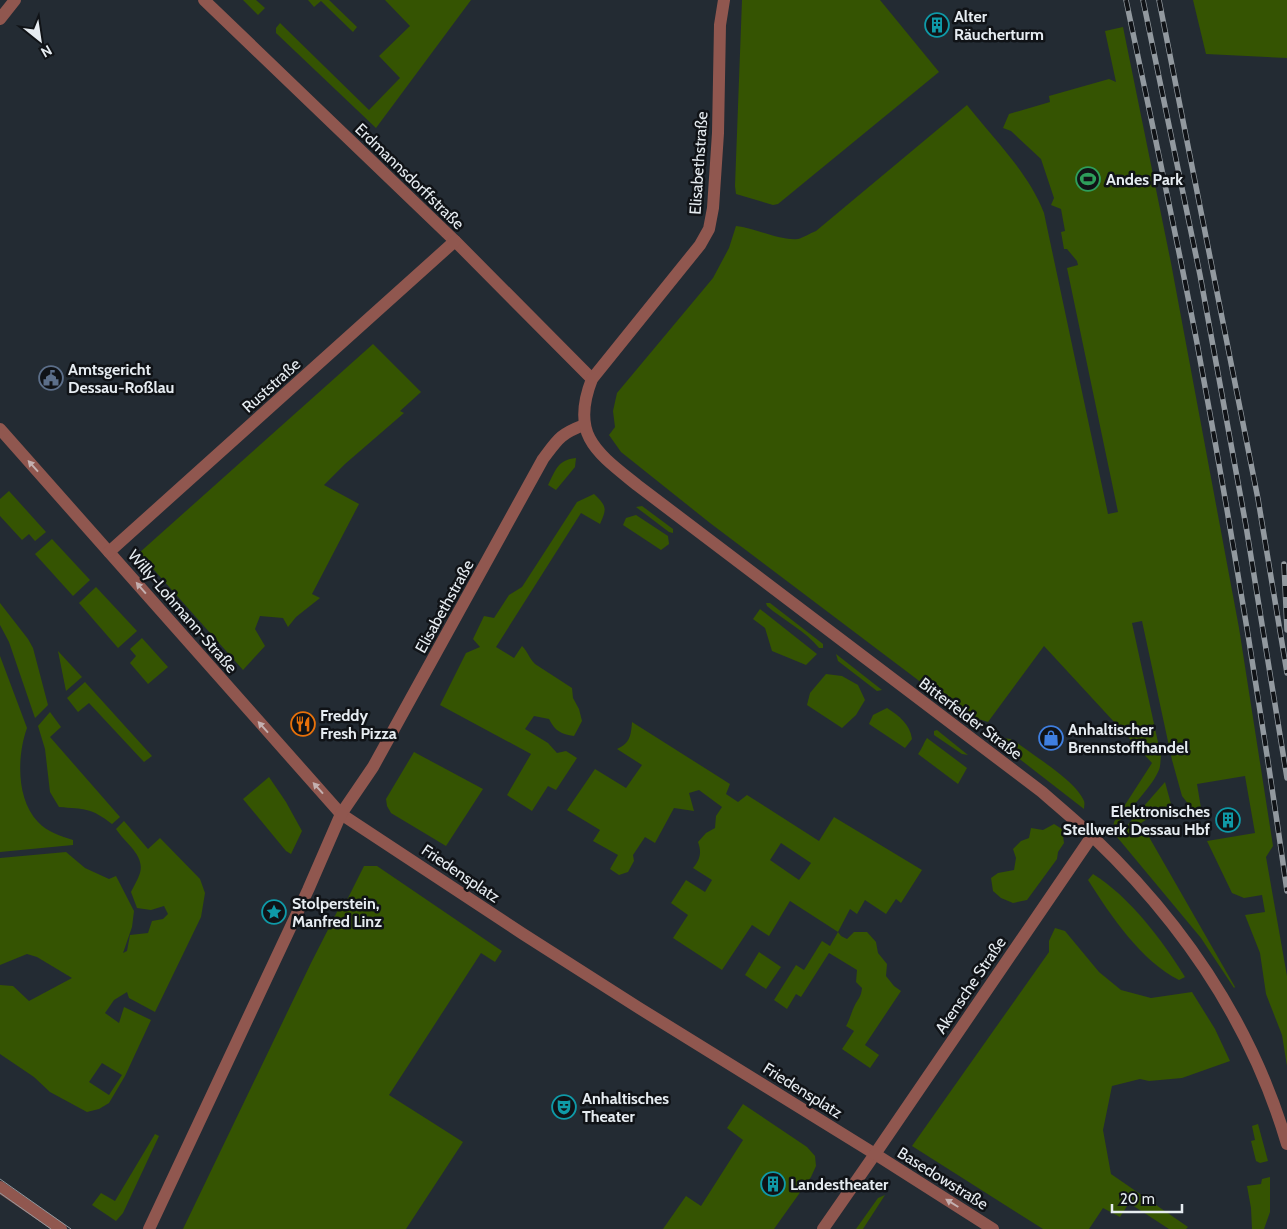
<svg xmlns="http://www.w3.org/2000/svg" width="1287" height="1229" font-family="Cabin,sans-serif">
<rect width="100%" height="100%" fill="#232b33"/>
<!-- green -->
<g fill="#355402" fill-rule="evenodd">
<polygon points="243,0 256,0 265,8 258,15"/>
<polygon points="308,0 329,0 357,27 353,32 321,1 314,7"/>
<polygon points="385,0 471,0 376,128 276,33 276,28 280,23 369,110 400,78 379,56 410,26"/>
<polygon points="742,0 880,0 939,72 778,204 773,205 736,194 735,186"/>
<polygon points="1193,0 1287,0 1287,58 1206,54"/>
<path d="M1123 27 1171 263 1239 628 1273 846 1266 857 1287 976V1066L1282 1035 1266 994 1260 953 1245 915 1265 912 1262 895 1244 898 1232 893 1207 841 1255 833 1245 776 1197 784 1201 808 1193 810 1182 796 1172 760 1142 621 1132 623 1161 756C1160 762 1161 767 1158 772 1151 788 1125 814 1113 829L1114 822 1152 763 1044 646 988 722 963 714 710 523 621 452 609 435 615 427 613 411 617 393 713 278 729 248 736 226C756 228 779 241 798 239 803 238 810 233 816 231L967 105C993 138 1029 173 1044 213L1108 514 1118 512 1067 268 1078 265 1077 261 1067 249H1064L1061 232 1065 231 1061 209 1051 205 1054 198 1041 159 1011 131 1003 128 1009 114 1050 102 1049 96 1109 79 1116 82 1105 31Z"/>
<polygon points="373,344 421,392 400,411 404,413 345,464 324,485 359,504 312,594 320,598 296,617 288,627 283,618 260,616 255,629 265,646 243,670 139,553"/>
<path d="M576 458 575 467 556 490 548 485C556 470 557 460 576 458Z"/>
<polygon points="9,491 46,532 35,541 29,534 22,540 0,516 0,499"/>
<path d="M594 494C607 506 607 509 600 524L581 513 496 647 514 658 522 646C528 652 529 658 535 664L572 688 573 698 579 709 582 721 574 736C561 734 555 731 549 719L534 716 525 729 548 743 557 753 566 751 577 758 556 790 548 786 532 811 507 795 531 754 440 705 466 653 480 647 473 639 484 616 494 618 509 595 522 587 577 502Z"/>
<polygon points="642,506 673,529 673,533 669,532 636,507"/>
<polygon points="636,515 668,536 669,544 661,550 623,525 626,518"/>
<polygon points="52,539 90,580 73,596 35,554"/>
<polygon points="96,587 137,631 118,648 79,603"/>
<polygon points="0,603 28,639 33,648 48,705 35,718 9,642 0,625"/>
<path d="M766 603H770L823 644V648H819C806 631 783 620 767 606Z"/>
<polygon points="760,609 817,654 806,665 772,651 765,628 753,619"/>
<polygon points="142,638 168,667 148,684 130,663 136,656 130,649"/>
<polygon points="58,651 82,677 66,691"/>
<polygon points="836,654 882,690 877,691 838,661"/>
<path d="M0 656 27 728C17 756 16 799 38 822 47 832 61 836 73 840V845L0 852Z"/>
<polygon points="826,674 842,676 858,685 865,700 856,715 842,728 807,705 810,693"/>
<polygon points="85,682 152,756 144,762 89,703 78,712 67,698"/>
<path d="M887 708C899 716 910 724 912 739L905 748 869 724 873 715Z"/>
<path d="M50 712 61 727 50 737 120 817 112 824C92 808 84 809 59 807L50 792 45 749 38 726Z"/>
<path d="M632 722 730 784 726 794 738 802 747 795 819 841 834 817 922 870 901 903 896 899 886 914 865 900 857 914 850 909 838 932 841 936 847 939 854 932H867L876 942 878 953 887 964 886 976 894 986 901 991 865 1045 879 1055 870 1068 842 1049 854 1031 846 1026C850 1019 851 1013 854 1007 858 998 861 998 862 988L856 982 857 970 829 953 801 997 796 994 787 1009 774 1000 796 965 804 970 822 941 830 946 838 932 790 901 769 936 752 925 722 970 673 938 688 915 671 903 686 880 705 892 712 880 693 868C700 859 702 853 698 842L706 833 715 828 716 816 722 807 699 790 689 793 694 811 674 808 655 843 645 837 633 855 634 861 628 872 619 875 610 869 618 855 593 841 600 830 567 810 595 769 626 788 642 765 617 749C630 743 631 736 632 722ZM781 843 811 863 799 880 770 860Z"/>
<polygon points="937,730 968,755 962,754 934,735 934,731"/>
<path d="M990 736 1010 739 1016 742C1033 755 1077 782 1084 801 1085 804 1084 806 1084 809Z"/>
<path d="M927 738 967 768 958 784 918 754C922 749 924 742 927 738Z"/>
<polygon points="414,752 483,789 446,846 391,813 387,806 386,799"/>
<polygon points="269,777 286,802 302,831 291,854 286,851 243,799"/>
<polygon points="1165,782 1171,804 1141,823 1235,987 1234,988 1201,938 1117,837"/>
<path d="M124 821 148 849 160 838 200 879 205 893 201 917 155 1012 129 998 127 992 114 1000 105 1013 119 1023 124 1007 151 1020 125 1076 109 1103 99 1109 87 1112 50 1092 34 1077 0 1054V985L13 986 29 1001 72 978 37 957 27 954 0 965V858L66 852 85 868 109 879 116 876 134 911 132 927 123 953 127 951 130 935 148 933 152 921 163 919 168 914 164 906 151 910 137 908 131 892C134 886 138 879 140 873 145 855 125 843 116 829ZM102 1063 122 1075 109 1095 89 1082Z"/>
<polygon points="1054,824 1062,829 1064,843 1058,852 1057,859 1027,900 1013,903 1001,898 993,891 991,878 998,873 1014,870 1016,858 1013,849 1021,841 1029,838 1031,828 1043,830"/>
<polygon points="364,866 377,866 502,951 495,962 481,953 389,1095 463,1142 406,1229 183,1229 311,963 339,908 348,898"/>
<path d="M1093 874C1130 897 1162 940 1185 977L1179 980C1141 961 1111 916 1088 880Z"/>
<polygon points="1055,928 1065,931 1099,972 1121,990 1151,998 1192,992 1215,1029 1230,1061 1182,1078 1149,1081 1140,1079 1112,1086 1103,1130 1111,1174 1188,1227 1186,1229 1169,1229 1129,1203 1120,1217 1103,1208 1089,1229 1043,1229 912,1146 1049,952 1049,941"/>
<polygon points="759,952 781,967 766,989 745,975"/>
<polygon points="743,1104 807,1147 815,1156 816,1166 811,1177 774,1229 663,1229 686,1196 701,1206 743,1140 727,1128"/>
<polygon points="1258,1124 1268,1161 1260,1163 1256,1161 1251,1141 1255,1140 1252,1126"/>
<polygon points="155,1134 159,1136 123,1213 116,1221 92,1205 101,1193 115,1201"/>
<polygon points="1270,1177 1270,1212 1264,1229 1252,1229 1251,1208 1247,1186 1261,1184 1262,1179"/>
<polygon points="885,1195 863,1229 856,1229 878,1198"/>
</g>
<g fill="none" stroke-linecap="round" stroke-linejoin="round">
<!-- minor -->
<g stroke="#90574f" stroke-width="12">
<polyline points="204,0 455,241 592,379"/>
<polyline points="0,19 15,0"/>
<polyline points="0,429 341,814 523,934 639,1008 875,1154 823,1229"/>
<polyline points="109,552 455,241"/>
<polyline points="0,1187 61,1229"/>
<path d="M149 1229 308 890 341 814 373 767 543 459C558 439 560 434 584 425"/>
<polyline points="993,1229 875,1154 1092,836"/>
</g>
<!-- tertiary -->
<path stroke="#90574f" stroke-width="12" d="M724 0 720 25 718 133 713 208 709 229 700 245 592 379C570 435 596 452 637 485L1042 792C1059 807 1077 822 1094 838 1183 923 1252 1025 1287 1144"/>
<!-- tram -->
<g stroke="#92999f" stroke-width="1">
<polyline points="0,1179 71,1229"/>
<polyline points="0,1193 51,1229"/>
</g>
<!-- rail casing -->
<g stroke="#92999f" stroke-width="5.5">
<g id="rail">
<path d="M1126 0C1150 114 1175 228 1197 343 1231 525 1261 707 1287 891"/>
<polyline points="1143,0 1200,275 1246,526 1287,778"/>
<polyline points="1159,0 1258,499 1287,673"/>
<polyline points="1284,564 1287,630"/>
</g>
</g>
<!-- rail -->
<use href="#rail" stroke="#101317" stroke-width="4" stroke-dasharray="11" stroke-linecap="butt"/>
</g>
<!-- one-way arrows -->
<defs><path id="oneway-solid" d="M-6-.8H1V-3.2L6.5 0L1 3.2V.8H-6Z" transform="scale(1.25)"/></defs>
<g fill="#c4b0b0">
<use href="#oneway-solid" transform="translate(33 466) rotate(-132)"/>
<use href="#oneway-solid" transform="translate(141 588) rotate(-131)"/>
<use href="#oneway-solid" transform="translate(263 727) rotate(-132)"/>
<use href="#oneway-solid" transform="translate(318 788) rotate(-132)"/>
<use href="#oneway-solid" transform="translate(952 1203) rotate(-148)"/>
</g>
<!-- icons -->
<defs>
<g id="building-ring" transform="scale(1.25)"><circle r="9.5" fill="#101317" stroke="#0f9aa8" stroke-width="1.5"/><path d="M-4-6H4V6H1V3H-1V6H-4ZM-2.5-4.3h1.7v1.8h-1.7ZM.8-4.3h1.7v1.8H.8ZM-2.5-1h1.7V.8h-1.7ZM.8-1h1.7V.8H.8Z" fill="#0f9aa8"/></g>
<g id="stadium-ring" transform="scale(1.25)"><circle r="9.5" fill="#101317" stroke="#2e9e5b" stroke-width="1.5"/><path d="M0-5a6.5 5 0 1 0 0 10a6.5 5 0 1 0 0-10ZM-3.5-1.8h7v3.6h-7Z" fill="#2e9e5b"/></g>
<g id="civic-ring" transform="scale(1.25)"><circle r="9.5" fill="#101317" stroke="#5c6f8a" stroke-width="1.5"/><path d="M-.6-6.5H3V-4.5H.6V-3L4-1V1h2V6H-6V1h2V-1L-.6-3ZM-1.2 2.5V6h2.4V2.5Z" fill="#5c6f8a"/></g>
<g id="restaurant-ring" transform="scale(1.25)"><circle r="9.5" fill="#101317" stroke="#e8710a" stroke-width="1.5"/><path d="M-5-6h1v4h1v-4h1v4h1v-4h1v5L-1.5 .5V6h-2V.5L-5-1ZM5-6V6H3V1.5H1.5Q1.5-4 5-6Z" fill="#e8710a"/></g>
<g id="shop-ring" transform="scale(1.25)"><circle r="9.5" fill="#101317" stroke="#3f7fe0" stroke-width="1.5"/><path d="M-5-2.5h2.3a2.7 3.5 0 0 1 5.4 0H5L5.5 6h-11ZM-1.5-2.5h3a1.5 2.3 0 0 0-3 0Z" fill="#3f7fe0"/></g>
<g id="sight-ring" transform="scale(1.25)"><circle r="9.5" fill="#101317" stroke="#0f9aa8" stroke-width="1.5"/><path d="M0-6L1.8-2.2L6-1.7L2.9 1.2L3.7 5.4L0 3.3L-3.7 5.4L-2.9 1.2L-6-1.7L-1.8-2.2Z" fill="#0f9aa8"/></g>
<g id="theatre-ring" transform="scale(1.25)"><circle r="9.5" fill="#101317" stroke="#0f9aa8" stroke-width="1.5"/><path d="M-5-5.5Q0-4 5-5.5V0Q5 5 0 6Q-5 5-5 0ZM-3.3-2.5H-1v1.5H-3.3ZM1-2.5H3.3v1.5H1ZM-2.8 1Q0 5.5 2.8 1Z" fill="#0f9aa8"/></g>
</defs>
<g fill-rule="evenodd">
<use href="#building-ring" x="937" y="25"/>
<use href="#stadium-ring" x="1088" y="179"/>
<use href="#civic-ring" x="51" y="378"/>
<use href="#restaurant-ring" x="303" y="724"/>
<use href="#shop-ring" x="1051" y="738"/>
<use href="#building-ring" x="1228" y="820"/>
<use href="#sight-ring" x="274" y="912"/>
<use href="#theatre-ring" x="564" y="1107"/>
<use href="#building-ring" x="773" y="1184"/>
</g>
<g text-anchor="middle" stroke-width="5" stroke-linejoin="round" paint-order="stroke">
<!-- poi labels -->
<g font-size="16" font-weight="bold" fill="#e6ecf1" stroke="#101317" text-anchor="start">
<text x="954" y="22">Alter<tspan x="954" dy="18">Räucherturm</tspan></text>
<text x="1106" y="185">Andes Park</text>
<text x="68" y="375">Amtsgericht<tspan x="68" dy="18">Dessau-Roßlau</tspan></text>
<text x="320" y="721">Freddy<tspan x="320" dy="18">Fresh Pizza</tspan></text>
<text x="1068" y="735">Anhaltischer<tspan x="1068" dy="18">Brennstoffhandel</tspan></text>
<text x="1210" y="817" text-anchor="end">Elektronisches<tspan x="1210" dy="18">Stellwerk Dessau Hbf</tspan></text>
<text x="292" y="909">Stolperstein,<tspan x="292" dy="18">Manfred Linz</tspan></text>
<text x="582" y="1104">Anhaltisches<tspan x="582" dy="18">Theater</tspan></text>
<text x="790" y="1190">Landestheater</text>
</g>
<!-- street labels -->
<g font-size="16" fill="#e6ecf1" stroke="#101317">
<text transform="translate(698 163) rotate(-86)" y="6">Elisabethstraße</text>
<text transform="translate(410 176) rotate(44)" y="6">Erdmannsdorffstraße</text>
<text transform="translate(271 385) rotate(-42)" y="6">Ruststraße</text>
<text transform="translate(444 606) rotate(-61)" y="6">Elisabethstraße</text>
<text transform="translate(183 611) rotate(49)" y="6">Willy-Lohmann-Straße</text>
<text transform="translate(971 718) rotate(37)" y="6">Bitterfelder Straße</text>
<text transform="translate(461 873) rotate(34)" y="6">Friedensplatz</text>
<text transform="translate(970 985) rotate(-56)" y="6">Akensche Straße</text>
<text transform="translate(803 1090) rotate(32)" y="6">Friedensplatz</text>
<text transform="translate(943 1178) rotate(32)" y="6">Basedowstraße</text>
</g>
</g>
<!-- north arrow -->
<g transform="translate(40 40) rotate(150)" stroke="#101317" stroke-width="4" paint-order="stroke">
<path d="M0-4L9 19L0 12L-9 19Z" fill="#e6ecf1"/>
<text y="-8" font-size="14" font-weight="bold" text-anchor="middle" fill="#e6ecf1">N</text>
</g>
<!-- scale -->
<path d="M1112 1204v8h70v-8" fill="none" stroke="#e6ecf1" stroke-width="2.5"/>
<text x="1120" y="1204" font-size="15" fill="#e6ecf1" stroke="#101317" stroke-width="4" paint-order="stroke">20 m</text>
</svg>
